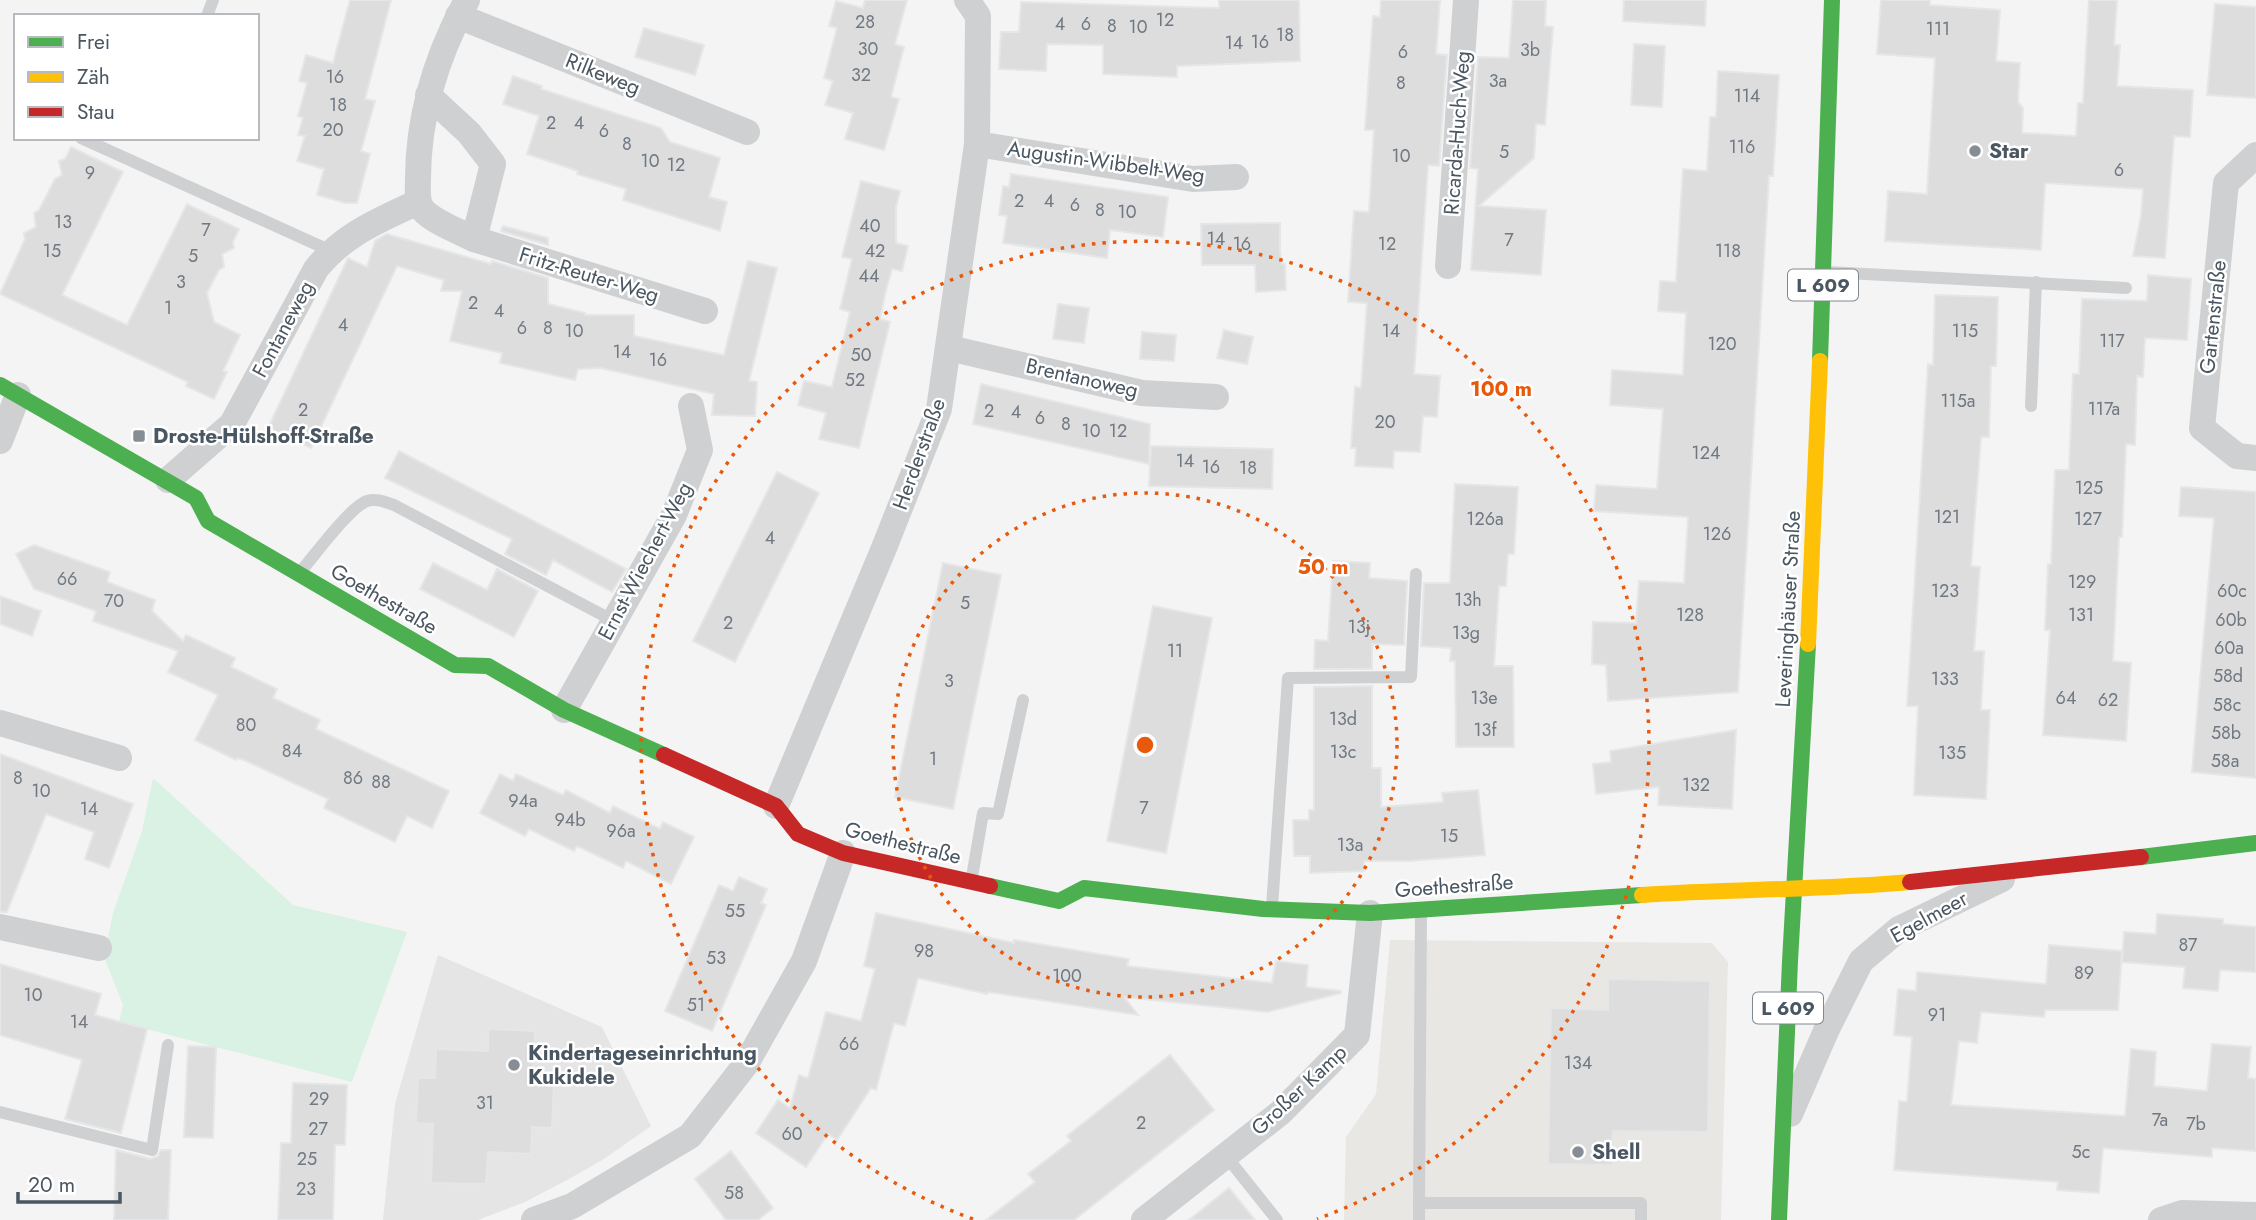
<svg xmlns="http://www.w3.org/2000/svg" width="2256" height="1220" font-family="Jost,sans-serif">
<rect width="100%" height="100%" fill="#f4f4f4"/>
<!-- commercial -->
<polygon fill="#e8e7e3" points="1390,940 1712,943 1728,962 1721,1220 1344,1220 1346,1137 1376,1094"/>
<!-- education -->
<polygon fill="#e6e5e6" points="438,955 602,1027 651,1126 604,1159 569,1179 525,1202 478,1220 383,1220 395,1104"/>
<!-- green -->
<polygon fill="#d9f2e3" points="153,778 293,905 407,932 352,1082 119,1022 123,1005 104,957 113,913 142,831"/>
<!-- building -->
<g fill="#ddddde" stroke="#e5e6e7" stroke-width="2">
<polygon points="350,0 391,0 365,99 375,101 361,151 370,154 357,203 346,203 317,195 324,169 297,161 305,136 298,135 303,118 298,116 307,83 299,81 306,55 333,63"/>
<polygon points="865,0 907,0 895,44 904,47 891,97 899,99 884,150 845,139 853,113 825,105 833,81 824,78 837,28 829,26 836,1 863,8"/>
<polygon points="1219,0 1299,0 1300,61 1177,66 1177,77 1103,74 1103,45 1047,44 1046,71 999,69 1001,32 1019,32 1021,2 1219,8"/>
<polygon points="1381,0 1440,0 1436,54 1447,55 1439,166 1428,165 1414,374 1440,376 1437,417 1423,416 1420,452 1394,451 1393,468 1355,466 1356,448 1351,448 1355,387 1361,388 1367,303 1348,302 1354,211 1369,212 1374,130 1365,130 1373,16 1380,17"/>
<polygon points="1513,0 1546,0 1545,26 1553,27 1545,125 1536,124 1534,158 1479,206 1546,210 1541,275 1471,270 1478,169 1470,168 1478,57 1509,58"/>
<polygon points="1624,0 1706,0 1705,26 1623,21"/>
<polygon points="1881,0 1930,0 1930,5 2000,10 1996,61 2020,63 2018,102 2023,108 2022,133 2076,136 2078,103 2083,103 2089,0 2117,0 2114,45 2120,45 2117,86 2193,90 2190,137 2174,136 2165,258 2133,256 2141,216 2143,189 2045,183 2041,250 1885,241 1888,191 1927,194 1935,58 1877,54"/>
<polygon points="2215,4 2256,7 2256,98 2207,95"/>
<polygon points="644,28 704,45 695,75 635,57"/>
<polygon points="1634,44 1665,46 1662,107 1631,105"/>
<polygon points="1718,71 1779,75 1773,176 1769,176 1738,692 1608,701 1606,665 1592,664 1593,622 1636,623 1639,581 1684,583 1688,517 1594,511 1596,485 1657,489 1663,409 1610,405 1612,370 1683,375 1686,313 1658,311 1660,281 1676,282 1683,169 1707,171 1710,117 1716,117"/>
<polygon points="513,76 542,86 541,89 661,128 670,142 720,158 709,197 727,202 720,231 623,200 626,189 577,174 578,171 527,154 539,116 503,104"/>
<polygon points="71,147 123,172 62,295 127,325 187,204 239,229 233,242 234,248 222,254 224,267 219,270 207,293 214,322 240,335 223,371 227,372 214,399 186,386 188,382 0,294 25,239 24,233 36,227 34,213 39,210 55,179 62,175 59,161 65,159"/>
<polygon points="1011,174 1168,197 1163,237 1110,230 1107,258 1003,243 1007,216 999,215 1003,186 1009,187"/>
<polygon points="861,181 900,191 896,207 896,243 908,246 902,271 892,269 885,294 880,319 890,322 859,448 819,439 826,413 798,405 804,381 832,387 850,312 840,309 852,259 842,257"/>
<polygon points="1280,223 1280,252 1282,264 1285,264 1286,290 1256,292 1255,265 1202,265 1201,224"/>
<polygon points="503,226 548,238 548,245 501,231"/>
<polygon points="387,234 491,264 492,261 548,278 548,304 585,313 585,315 634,315 634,336 724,355 748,261 777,268 749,381 757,382 755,416 712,415 714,394 601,368 578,369 575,380 500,363 502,353 450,341 462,291 441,291 444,280 397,266 311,448 268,428 348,258 367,267 375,241"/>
<polygon points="2148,275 2191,279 2187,340 2145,338 2143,377 2137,376 2135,445 2126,444 2122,537 2119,537 2113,661 2131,663 2126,741 2043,735 2050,630 2045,630 2048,564 2051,564 2055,470 2069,470 2073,374 2079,374 2082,299 2147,301"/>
<polygon points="1935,295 1998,297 1996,366 1991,366 1989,437 1981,437 1971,566 1980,567 1974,651 1984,651 1981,710 1990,710 1986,799 1914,795 1918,706 1907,706 1928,364 1933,365"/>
<polygon points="1058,304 1089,308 1084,343 1053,339"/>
<polygon points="1224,330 1253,337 1247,364 1217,358"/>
<polygon points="1142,332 1176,335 1174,361 1140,359"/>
<polygon points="981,384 1150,424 1149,464 973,424"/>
<polygon points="1151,446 1273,449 1272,489 1149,486"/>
<polygon points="399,451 626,569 612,592 553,560 546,575 505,554 512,539 385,478"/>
<polygon points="777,472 819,493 735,662 693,641"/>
<polygon points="1455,484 1518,487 1514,554 1508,554 1506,586 1499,586 1494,666 1513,666 1514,747 1456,747 1455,661 1450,661 1451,648 1421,646 1424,583 1450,583"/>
<polygon points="2181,487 2256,492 2256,778 2192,772 2214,518 2179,516"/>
<polygon points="34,545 110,572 107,582 155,600 152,611 183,641 186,635 235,658 231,667 277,689 273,698 320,720 316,729 449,791 432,828 407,816 395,842 324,808 328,799 244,760 237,758 236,760 195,740 218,695 168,672 178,651 93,621 96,611 34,589 16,554"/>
<polygon points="1333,561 1370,563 1369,578 1407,581 1404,645 1372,644 1372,669 1314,669 1315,640 1328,641"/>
<polygon points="433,563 487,590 497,569 538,591 514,637 420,589"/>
<polygon points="943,563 1001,575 953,809 895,797"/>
<polygon points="0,596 41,611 32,636 0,624"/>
<polygon points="1153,606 1212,618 1166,853 1107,841"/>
<polygon points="1372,686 1372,768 1381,768 1381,807 1443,802 1442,793 1478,790 1485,855 1409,861 1364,861 1364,871 1310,873 1310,856 1294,856 1293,820 1309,820 1309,810 1314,810 1314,687"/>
<polygon points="1736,730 1732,809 1658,805 1659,787 1596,794 1593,764 1611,762 1610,751"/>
<polygon points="0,754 133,804 109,868 85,859 94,832 46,814 7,912 0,912"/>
<polygon points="500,774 513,781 516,774 563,795 566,790 610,813 613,806 660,829 663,822 694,837 671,884 626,861 623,868 577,846 574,851 529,829 525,836 480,813"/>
<polygon points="739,877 767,889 761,903 766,905 712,1031 665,1011 719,885 733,891"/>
<polygon points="876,913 1014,943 1014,940 1129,959 1127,966 1272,983 1276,961 1308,965 1306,987 1341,991 1341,993 1267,1012 1124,997 1138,1015 988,992 987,994 918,978 905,1026 894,1023 876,1090 871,1088 837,1140 828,1134 806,1167 756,1133 778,1100 790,1108 799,1075 808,1078 826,1012 861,1021 875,969 864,966"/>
<polygon points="2157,914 2223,919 2223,924 2256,927 2256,972 2220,970 2218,991 2183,988 2185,967 2122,962 2124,932 2156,934"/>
<polygon points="2049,945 2122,951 2118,1010 2045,1010 2044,1017 1981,1012 1977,1043 1959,1041 1951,1105 2125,1116 2131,1049 2156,1052 2154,1086 2207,1091 2212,1044 2251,1047 2248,1078 2256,1079 2256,1151 2212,1148 2212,1157 2103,1148 2099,1193 2057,1190 2058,1182 1894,1170 1899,1101 1907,1102 1912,1037 1894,1035 1898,989 1916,991 1917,972 2046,984"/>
<polygon points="0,964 101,994 95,1015 147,1029 121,1133 65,1119 82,1060 0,1035"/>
<polygon points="1608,979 1710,981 1708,1132 1613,1131 1612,1165 1548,1164 1551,1008 1608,1010"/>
<polygon points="488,1029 535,1031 533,1081 554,1082 552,1128 532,1127 531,1154 488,1152 486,1184 431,1183 433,1124 416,1123 418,1078 435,1078 436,1049 488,1051"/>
<polygon points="188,1046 216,1047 213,1138 184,1137"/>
<polygon points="1170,1055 1214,1110 1074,1220 986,1220 1035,1182 1028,1174 1071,1141 1067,1136"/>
<polygon points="293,1083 347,1085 345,1145 335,1145 333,1220 278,1220 281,1143 291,1143"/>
<polygon points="116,1150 151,1159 158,1156 161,1150 171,1150 168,1220 114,1220"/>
<polygon points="731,1151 773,1208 758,1220 726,1220 695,1179"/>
<polygon points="1229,1188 1255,1220 1189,1220"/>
</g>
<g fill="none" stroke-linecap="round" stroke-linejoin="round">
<!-- lane -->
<g stroke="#ced0d2" stroke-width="12">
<polyline points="207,16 213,0"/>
<polyline points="81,138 331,251"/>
<polyline points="1828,272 2126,288"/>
<polyline points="2031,406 2036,282"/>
<path d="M301 571C315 555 350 507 367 501 377 498 385 502 394 505L614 621"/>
<polyline points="972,877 983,813 998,814 1023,700"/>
<polyline points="1272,907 1288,678 1411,677 1416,574"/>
<polyline points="1421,913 1419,1203 1641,1203 1641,1220"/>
<polyline points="0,1112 152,1150 168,1045"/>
<polyline points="1226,1156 1277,1220"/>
<polyline points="1419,1203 1419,1220"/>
</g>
<!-- street -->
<g stroke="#ced0d2" stroke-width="26">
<polyline points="458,16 747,132"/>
<path d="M428 95 469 133 493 164 474 239C460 232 432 221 423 210 416 202 418 189 418 179 418 117 437 55 467 0"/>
<polyline points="977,144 1193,179 1236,177"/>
<polyline points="2256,155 2226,183 2202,428 2237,456 2256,458"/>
<polyline points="474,239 705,311"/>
<polyline points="1448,266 1466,0"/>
<polyline points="949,348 1142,393 1216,397"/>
<polyline points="0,441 18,395"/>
<path d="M168 480 232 424 316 269C344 234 378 221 418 202"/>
<polyline points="564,710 674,515 700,450 691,406"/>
<polyline points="0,723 119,758"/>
<polyline points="776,806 884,548 939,409 977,144 978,16 967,0"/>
<polyline points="0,927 99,948"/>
<polyline points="1790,1114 1826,1031 1861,961 1899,929 2002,879"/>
<polyline points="534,1220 572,1206 690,1136 746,1064 804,961 843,853"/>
<polyline points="1144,1220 1280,1113 1357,1035 1370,913"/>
<polyline points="2161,1220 2182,1213 2256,1215"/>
</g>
<!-- fast -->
<g stroke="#4caf50" stroke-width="16">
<polyline points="1820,361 1832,0"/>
<polyline points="0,385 196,498 208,521 455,665 488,666 564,710 664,755"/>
<polyline points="2141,857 2256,843"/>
<polyline points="990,886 1059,901 1084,888 1263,909 1370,913 1642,895"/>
<polyline points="1779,1220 1790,961 1808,644"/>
</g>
<!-- slow -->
<g stroke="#ffc107" stroke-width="16">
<polyline points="1808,644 1820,361"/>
<path d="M1642 895C1732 889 1821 890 1910 882"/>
</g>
<!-- jam -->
<g stroke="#c62828" stroke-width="16">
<polyline points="664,755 776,806 798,834 843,853 990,886"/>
<polyline points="1910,882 2141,857"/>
</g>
</g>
<!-- distance rings -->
<g fill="none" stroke="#e8590c" stroke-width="3.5" stroke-dasharray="3.5 7">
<circle cx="1145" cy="745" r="252"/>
<path d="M973 1219A504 504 0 1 1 1317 1219"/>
</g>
<!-- markers -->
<g fill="#868d94" stroke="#fff" stroke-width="2.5">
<circle cx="1975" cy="151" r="7"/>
<rect x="132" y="429" width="14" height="14" rx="3.5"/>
<circle cx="514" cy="1065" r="7"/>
<circle cx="1578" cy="1152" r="7"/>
</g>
<g text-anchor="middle" stroke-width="5" stroke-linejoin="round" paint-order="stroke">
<!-- number labels -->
<g font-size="18" fill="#707881">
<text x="1165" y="26">12</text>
<text x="865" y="28">28</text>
<text x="1060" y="30">4</text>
<text x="1086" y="30">6</text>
<text x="1112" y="32">8</text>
<text x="1138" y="33">10</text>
<text x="1938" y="35">111</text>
<text x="1285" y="41">18</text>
<text x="1260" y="48">16</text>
<text x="1234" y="49">14</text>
<text x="868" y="55">30</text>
<text x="1530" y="56">3b</text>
<text x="1403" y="58">6</text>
<text x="861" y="81">32</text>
<text x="335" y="83">16</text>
<text x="1498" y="87">3a</text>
<text x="1401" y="89">8</text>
<text x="1747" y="102">114</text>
<text x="338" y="111">18</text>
<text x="551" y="129">2</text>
<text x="579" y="129">4</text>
<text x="333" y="136">20</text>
<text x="604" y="137">6</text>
<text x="627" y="150">8</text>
<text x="1742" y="153">116</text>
<text x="1504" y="158">5</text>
<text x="1401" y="162">10</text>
<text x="650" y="167">10</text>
<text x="676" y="171">12</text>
<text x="2119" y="176">6</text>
<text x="90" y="179">9</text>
<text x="1019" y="207">2</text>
<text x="1049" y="207">4</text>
<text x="1075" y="211">6</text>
<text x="1100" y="216">8</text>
<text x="1127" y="218">10</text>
<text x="63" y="228">13</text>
<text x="870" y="232">40</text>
<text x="206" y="236">7</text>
<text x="1216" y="245">14</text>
<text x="1509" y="246">7</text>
<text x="1242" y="250">16</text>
<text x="1387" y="250">12</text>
<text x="52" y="257">15</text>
<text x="875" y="257">42</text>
<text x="1728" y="257">118</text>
<text x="193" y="262">5</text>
<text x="869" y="282">44</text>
<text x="181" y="288">3</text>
<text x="473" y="309">2</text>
<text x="168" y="314">1</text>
<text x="499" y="317">4</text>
<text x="343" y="331">4</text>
<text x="522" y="334">6</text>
<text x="548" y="334">8</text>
<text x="574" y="337">10</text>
<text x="1391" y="337">14</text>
<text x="1965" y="337">115</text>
<text x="2112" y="347">117</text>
<text x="1722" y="350">120</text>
<text x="622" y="358">14</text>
<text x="861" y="361">50</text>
<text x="658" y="366">16</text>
<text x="855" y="386">52</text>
<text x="1958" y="407">115a</text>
<text x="2104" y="415">117a</text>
<text x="303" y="416">2</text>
<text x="989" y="417">2</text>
<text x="1016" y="418">4</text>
<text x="1040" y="424">6</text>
<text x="1385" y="428">20</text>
<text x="1066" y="430">8</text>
<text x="1091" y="437">10</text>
<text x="1118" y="437">12</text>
<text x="1706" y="459">124</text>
<text x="1185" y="467">14</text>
<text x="1211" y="473">16</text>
<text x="1248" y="474">18</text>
<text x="2089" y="494">125</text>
<text x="1947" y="523">121</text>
<text x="1485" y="525">126a</text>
<text x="2088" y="525">127</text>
<text x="1717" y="540">126</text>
<text x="770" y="544">4</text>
<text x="67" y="585">66</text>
<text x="2082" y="588">129</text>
<text x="1945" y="597">123</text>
<text x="2232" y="597">60c</text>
<text x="1468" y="606">13h</text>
<text x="114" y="607">70</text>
<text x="965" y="609">5</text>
<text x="1690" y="621">128</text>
<text x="2081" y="621">131</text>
<text x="2231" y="626">60b</text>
<text x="728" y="629">2</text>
<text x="1359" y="633">13j</text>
<text x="1466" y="639">13g</text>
<text x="2229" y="654">60a</text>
<text x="1175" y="657">11</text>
<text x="2228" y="682">58d</text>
<text x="1945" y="685">133</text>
<text x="949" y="687">3</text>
<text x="1484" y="704">13e</text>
<text x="2066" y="704">64</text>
<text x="2108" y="706">62</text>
<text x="2227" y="711">58c</text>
<text x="1343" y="725">13d</text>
<text x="246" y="731">80</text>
<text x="1485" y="736">13f</text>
<text x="2226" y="739">58b</text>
<text x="292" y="757">84</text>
<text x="1343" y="758">13c</text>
<text x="1952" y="759">135</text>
<text x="933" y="765">1</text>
<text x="2225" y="767">58a</text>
<text x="18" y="784">8</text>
<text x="353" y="784">86</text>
<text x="381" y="788">88</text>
<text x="1696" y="791">132</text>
<text x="41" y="797">10</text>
<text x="523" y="807">94a</text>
<text x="1144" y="814">7</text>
<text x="89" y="815">14</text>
<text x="570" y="826">94b</text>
<text x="621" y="837">96a</text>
<text x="1449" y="842">15</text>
<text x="1350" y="851">13a</text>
<text x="735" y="917">55</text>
<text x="2188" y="951">87</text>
<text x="924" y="957">98</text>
<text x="716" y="964">53</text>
<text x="2084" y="979">89</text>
<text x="1067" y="982">100</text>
<text x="33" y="1001">10</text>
<text x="696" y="1011">51</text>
<text x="1937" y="1021">91</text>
<text x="79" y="1028">14</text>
<text x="849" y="1050">66</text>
<text x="1578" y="1069">134</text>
<text x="319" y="1105">29</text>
<text x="485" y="1109">31</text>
<text x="2160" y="1126">7a</text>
<text x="1141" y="1129">2</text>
<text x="2196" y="1130">7b</text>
<text x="318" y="1135">27</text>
<text x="792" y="1140">60</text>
<text x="2081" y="1158">5c</text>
<text x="307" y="1165">25</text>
<text x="306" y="1195">23</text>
<text x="734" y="1199">58</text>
</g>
<!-- shield labels -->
<g fill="#fff" stroke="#808990" stroke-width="2">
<rect x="1788" y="269.5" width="70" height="31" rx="5"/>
<rect x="1753" y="992.5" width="70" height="31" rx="5"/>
</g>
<g font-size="19" font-weight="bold" fill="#4a5661">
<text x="1823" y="292">L 609</text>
<text x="1788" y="1015">L 609</text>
</g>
<!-- street labels -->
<g font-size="21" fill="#4a5661" stroke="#fff">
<text transform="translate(603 74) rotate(22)" y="7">Rilkeweg</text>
<text transform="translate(1457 133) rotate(-86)" y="7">Ricarda-Huch-Weg</text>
<text transform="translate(1106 162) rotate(8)" y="7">Augustin-Wibbelt-Weg</text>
<text transform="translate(589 275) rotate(17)" y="7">Fritz-Reuter-Weg</text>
<text transform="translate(2213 317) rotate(-84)" y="7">Gartenstraße</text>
<text transform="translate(283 329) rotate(-62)" y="7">Fontaneweg</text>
<text transform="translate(1082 378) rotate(13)" y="7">Brentanoweg</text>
<text transform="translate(919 454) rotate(-70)" y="7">Herderstraße</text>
<text transform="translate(645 561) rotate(-62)" y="7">Ernst-Wiechert-Weg</text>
<text transform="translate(384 599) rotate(30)" y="7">Goethestraße</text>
<text transform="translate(1788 609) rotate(-87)" y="7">Leveringhäuser Straße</text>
<text transform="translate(903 843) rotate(14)" y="7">Goethestraße</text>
<text transform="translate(1454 886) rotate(-4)" y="7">Goethestraße</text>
<text transform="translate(1929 917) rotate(-29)" y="7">Egelmeer</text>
<text transform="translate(1299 1090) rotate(-43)" y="7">Großer Kamp</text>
</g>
<!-- poi labels -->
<g font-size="21" font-weight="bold" fill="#4a5661" stroke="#fff" text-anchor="start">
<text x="1989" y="158">Star</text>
<text x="153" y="443">Droste-Hülshoff-Straße</text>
<text x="528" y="1060">Kindertageseinrichtung<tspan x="528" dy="24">Kukidele</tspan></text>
<text x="1592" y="1159">Shell</text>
</g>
</g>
<circle cx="1145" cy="745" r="10" fill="#e8590c" stroke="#fff" stroke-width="3.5"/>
<g font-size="21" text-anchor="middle" font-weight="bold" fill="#e8590c" stroke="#fff" stroke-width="5" stroke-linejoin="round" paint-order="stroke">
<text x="1501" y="396">100 m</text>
<text x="1323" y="574">50 m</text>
</g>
<!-- legend -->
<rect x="14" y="14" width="245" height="126" fill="#ffffff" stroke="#b7bbc0" stroke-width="2"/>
<rect x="28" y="37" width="35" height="10" fill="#4caf50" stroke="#b7bbc0" stroke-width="2"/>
<text x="77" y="49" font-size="21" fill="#4a5661">Frei</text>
<rect x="28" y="72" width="35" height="10" fill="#ffc107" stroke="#b7bbc0" stroke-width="2"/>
<text x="77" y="84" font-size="21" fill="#4a5661">Zäh</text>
<rect x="28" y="107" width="35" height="10" fill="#c62828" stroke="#b7bbc0" stroke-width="2"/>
<text x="77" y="119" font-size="21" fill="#4a5661">Stau</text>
<!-- scale -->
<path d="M18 1192v10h102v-10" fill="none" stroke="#4a5661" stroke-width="3.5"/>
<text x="28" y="1192" font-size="21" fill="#4a5661" stroke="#ffffff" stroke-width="5" paint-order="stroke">20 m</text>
</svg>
